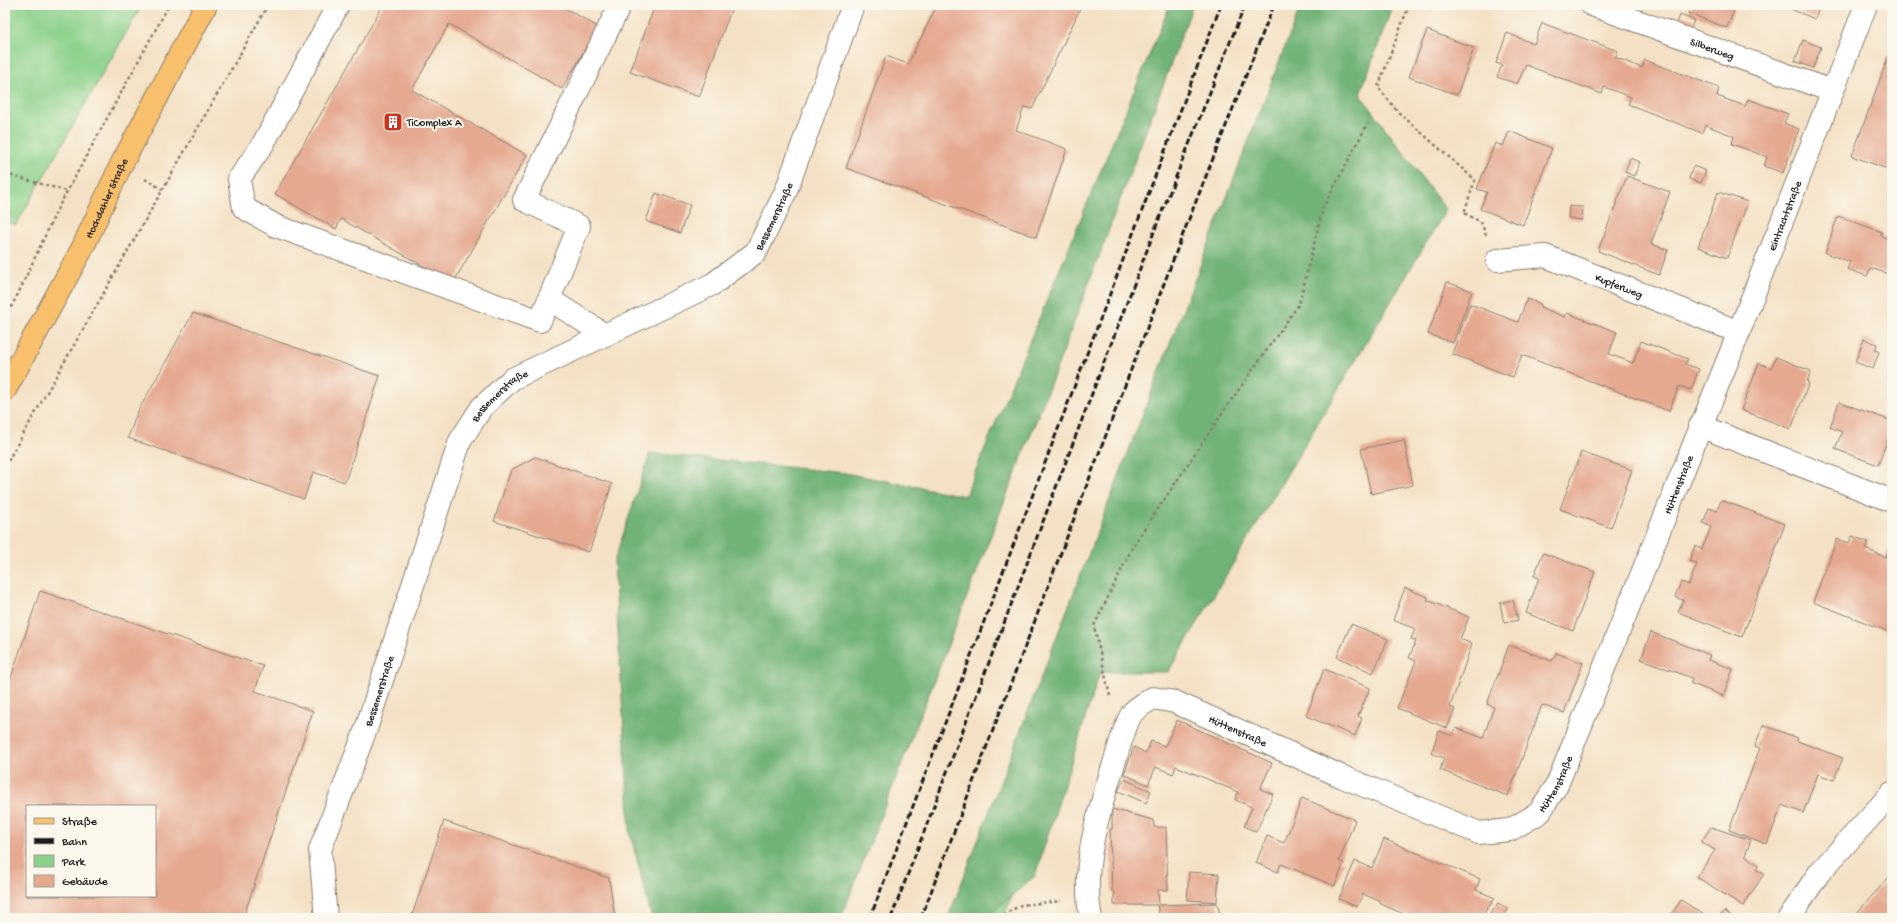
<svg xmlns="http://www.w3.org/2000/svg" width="1897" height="923" font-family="'Gochi Hand',sans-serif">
<rect width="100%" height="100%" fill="#fbf7ec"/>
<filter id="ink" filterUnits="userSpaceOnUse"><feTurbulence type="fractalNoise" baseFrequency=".025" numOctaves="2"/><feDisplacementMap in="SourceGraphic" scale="8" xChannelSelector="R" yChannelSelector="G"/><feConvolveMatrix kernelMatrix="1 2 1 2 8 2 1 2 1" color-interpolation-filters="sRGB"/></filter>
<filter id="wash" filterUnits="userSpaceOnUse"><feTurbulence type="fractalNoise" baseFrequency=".012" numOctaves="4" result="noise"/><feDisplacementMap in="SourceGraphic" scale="16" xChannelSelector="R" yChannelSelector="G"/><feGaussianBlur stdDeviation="0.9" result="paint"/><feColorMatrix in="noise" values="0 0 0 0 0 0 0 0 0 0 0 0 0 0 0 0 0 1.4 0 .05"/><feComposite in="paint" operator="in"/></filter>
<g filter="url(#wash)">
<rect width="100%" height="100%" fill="#f4e1c5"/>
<!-- green -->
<g fill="#8cd18b" stroke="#547654">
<polygon points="5,5 142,5 16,225 5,221"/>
<polygon points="1014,889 1003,918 978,918"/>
</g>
<!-- forest -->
<g fill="#71b377" stroke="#46684a">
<polygon points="1170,5 1193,5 1063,352 841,918 652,918 630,833 614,562 650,453 845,473 965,496"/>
<polygon points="1301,5 1393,5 1360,94 1446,210 1168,672 1100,672 1035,876 986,918 948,918"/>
</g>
<g id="blocks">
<!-- building -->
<g fill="#e5a990" fill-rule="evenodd">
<polygon points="383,5 560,5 598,27 562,89 449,24 412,90 527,155 453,283 341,219 336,229 275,194"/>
<polygon points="655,5 733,5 699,97 630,72"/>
<polygon points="937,5 1082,5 1032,109 1024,107 1016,130 1067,149 1036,237 846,168 886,56 908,64"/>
<polygon points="1691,5 1736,5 1727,28 1688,13"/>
<polygon points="1789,5 1820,5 1815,19 1788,8"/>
<polygon points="1680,15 1694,20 1690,31 1676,26"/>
<polygon points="1542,23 1618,51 1615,57 1642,68 1645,60 1719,88 1717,96 1745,106 1748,99 1788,114 1784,123 1799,129 1783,173 1764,166 1767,157 1732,144 1734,136 1705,125 1702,133 1628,104 1631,97 1604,87 1602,94 1526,65 1517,84 1497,77 1502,65 1496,63 1507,33 1534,44"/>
<polygon points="1427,30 1474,48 1457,95 1409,77"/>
<polygon points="1803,40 1821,47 1813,68 1795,61"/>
<polygon points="1892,46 1892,166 1890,170 1852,156"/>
<polygon points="1509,131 1552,148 1523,225 1480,209 1487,192 1477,189 1495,143 1503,146"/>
<polygon points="1630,158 1640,162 1634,176 1625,172"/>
<polygon points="1693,166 1706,171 1701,183 1689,179"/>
<polygon points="1627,176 1670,192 1651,244 1668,250 1659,275 1598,251"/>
<polygon points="1718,192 1748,202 1727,258 1698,247"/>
<polygon points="656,193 690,205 680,233 646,221"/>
<polygon points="1569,206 1583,207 1582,220 1568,218"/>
<polygon points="1838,216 1882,232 1881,236 1892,240 1892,275 1870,268 1867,276 1847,269 1850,262 1825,253"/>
<polygon points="1447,282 1472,291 1453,343 1428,334"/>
<polygon points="1527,299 1541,304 1540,307 1565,317 1567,313 1617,332 1609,354 1633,363 1641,341 1688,359 1685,364 1699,369 1691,390 1679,386 1669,411 1522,355 1513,377 1452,354 1470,304 1518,322"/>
<polygon points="193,313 380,376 345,482 313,472 304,499 128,438 137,413"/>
<polygon points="1864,339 1877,344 1875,350 1879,352 1873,369 1855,362"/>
<polygon points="1776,357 1811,371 1807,382 1809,383 1791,429 1741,410 1759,363 1771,368"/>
<polygon points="1839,402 1892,421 1892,428 1878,465 1835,449 1842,432 1830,427"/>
<polygon points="1404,440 1413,485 1371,494 1361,449"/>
<polygon points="1581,452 1632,470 1611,528 1560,509"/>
<polygon points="535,457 612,484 589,552 494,521 511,470"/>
<polygon points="1721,500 1785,524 1742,637 1678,612 1683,600 1675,597 1681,582 1689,585 1697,564 1689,561 1695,546 1702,549 1711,527 1703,523 1709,508 1717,511"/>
<polygon points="1852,536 1868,542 1865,549 1886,557 1888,550 1892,551 1892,633 1813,602 1837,539 1849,543"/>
<polygon points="1543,553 1595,572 1573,631 1526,613 1539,578 1534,576"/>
<polygon points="1405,588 1428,597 1427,600 1469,617 1460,639 1472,644 1450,707 1455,709 1447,728 1397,708 1416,661 1409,658 1416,641 1411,639 1415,629 1393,620"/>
<path d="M40 591 263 666 255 691 313 711 243 918H5V695ZM27 806H155V896H27Z"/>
<polygon points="1513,600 1518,620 1504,623 1500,603"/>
<polygon points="1351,624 1388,639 1373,673 1337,657"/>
<polygon points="1651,632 1710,655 1708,660 1733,669 1723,696 1690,683 1692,678 1641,659"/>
<polygon points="1509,645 1552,661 1556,653 1583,663 1564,713 1542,705 1508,796 1440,770 1444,758 1431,753 1439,731 1453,736 1456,728 1483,738 1494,707 1487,704"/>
<polygon points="1324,669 1370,688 1358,716 1362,718 1355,736 1306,716"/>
<polygon points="1177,720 1272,763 1260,789 1273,794 1256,832 1244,826 1252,807 1235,800 1238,792 1176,766 1173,774 1156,767 1148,785 1124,774 1134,747 1146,753 1151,741 1165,746"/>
<polygon points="1763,725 1798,738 1797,741 1843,758 1834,780 1818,774 1803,813 1782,805 1767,844 1729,830 1760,748 1755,746"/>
<polygon points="1124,779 1151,791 1146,803 1118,791"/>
<polygon points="1302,798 1355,820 1339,861 1344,863 1335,886 1281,864 1278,872 1256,863 1267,836 1284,843"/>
<polygon points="1112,809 1153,820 1154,827 1166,827 1168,890 1158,890 1159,905 1217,903 1220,914 1205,918 1160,918 1157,905 1114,905 1114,892 1112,892 1110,829 1112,829"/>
<polygon points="444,821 609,878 615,918 411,918"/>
<polygon points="1711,827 1751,840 1745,856 1759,865 1756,869 1764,874 1743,906 1697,877 1715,850 1701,842"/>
<polygon points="1384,839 1480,879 1476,890 1495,898 1481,918 1413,918 1381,904 1379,901 1363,894 1357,907 1339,899 1355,861 1372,868"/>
<polygon points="1189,872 1219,874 1217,902 1187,900"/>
<polygon points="1892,874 1892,918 1852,918 1881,886"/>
<polygon points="1681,900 1709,918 1669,918"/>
<polygon points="1498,903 1508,909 1502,918 1491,918 1488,917"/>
<polygon points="1724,911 1735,918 1720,918"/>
</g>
</g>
</g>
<g filter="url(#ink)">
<use href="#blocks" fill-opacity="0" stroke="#887e70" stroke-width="1"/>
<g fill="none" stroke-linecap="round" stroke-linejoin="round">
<!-- minor casing -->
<g stroke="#887e70" stroke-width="24">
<g id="minor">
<polyline points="338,5 263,144 239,179 244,208 276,226 540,321 579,226 524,200 620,5"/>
<path id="s1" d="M1592 5 1832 91"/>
<path id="s2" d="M1497 260 1545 256 1739 332"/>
<polyline points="549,299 605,335"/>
<polyline points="1700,426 1892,501"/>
<path id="s3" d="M326 918 320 850 366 729 460 441 482 407 512 379 713 284 756 252 786 191 853 5"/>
<path id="s4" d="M1091 918C1080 865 1100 808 1116 757 1119 747 1127 719 1133 712 1139 706 1147 702 1153 698L1175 702 1343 777 1479 833 1510 830 1539 813 1557 785 1739 332 1866 5"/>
<polyline points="1789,918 1819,873 1892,793"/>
</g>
</g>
<!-- major casing -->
<g stroke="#887e70" stroke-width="24">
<g id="major">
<path id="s5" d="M5 390 83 247 121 165 206 5"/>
</g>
</g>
<!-- path -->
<g stroke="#887e70" stroke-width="2.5" stroke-dasharray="3 3" stroke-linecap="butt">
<polyline points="1409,5 1378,87 1398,112 1475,180 1464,213 1481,222 1486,235"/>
<polyline points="5,174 67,191"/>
<polyline points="145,179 162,189"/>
<polyline points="5,318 18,294 58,208 169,5"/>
<polyline points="5,466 268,5"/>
<polyline points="1110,696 1094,626 1133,546 1223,412 1299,304 1323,208 1368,123"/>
<polyline points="998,918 1021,905 1061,901"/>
</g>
<!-- minor -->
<use href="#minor" stroke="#fff" stroke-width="22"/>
<!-- major -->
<use href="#major" stroke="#f8bf6c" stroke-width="22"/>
<!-- rail -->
<g stroke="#1c1c1c" stroke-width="3" stroke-dasharray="6 3" stroke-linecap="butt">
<polyline points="870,918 1221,5"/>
<polyline points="891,918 1157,224 1245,5"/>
<polyline points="921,918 1183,234 1274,5"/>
</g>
</g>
</g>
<!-- icons -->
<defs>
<g id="building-square" transform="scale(1)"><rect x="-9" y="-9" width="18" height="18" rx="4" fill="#c8321e" stroke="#fbf7ec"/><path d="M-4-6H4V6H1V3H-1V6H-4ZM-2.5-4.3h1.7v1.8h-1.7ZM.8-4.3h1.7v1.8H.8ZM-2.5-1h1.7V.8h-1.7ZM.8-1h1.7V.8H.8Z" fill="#fff"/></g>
</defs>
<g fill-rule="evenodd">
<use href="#building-square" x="393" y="122"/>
</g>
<g text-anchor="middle" stroke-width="4" stroke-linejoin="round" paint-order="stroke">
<!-- street labels -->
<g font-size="11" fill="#1c1c1c" stroke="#fbf7ec">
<text dy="4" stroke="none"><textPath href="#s1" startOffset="128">Silberweg</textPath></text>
<text dy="4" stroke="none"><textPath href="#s5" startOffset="217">Hochdahler Straße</textPath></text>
<text dy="4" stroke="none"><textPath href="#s3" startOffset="898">Bessemerstraße</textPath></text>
<text dy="4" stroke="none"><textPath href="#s4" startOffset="1302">Eintrachtstraße</textPath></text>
<text dy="4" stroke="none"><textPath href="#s2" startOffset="128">Kupferweg</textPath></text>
<text dy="4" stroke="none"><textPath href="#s3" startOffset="562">Bessemerstraße</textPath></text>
<text dy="4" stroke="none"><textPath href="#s4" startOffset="1013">Hüttenstraße</textPath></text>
<text dy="4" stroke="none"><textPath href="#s3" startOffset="238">Bessemerstraße</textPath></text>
<text dy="4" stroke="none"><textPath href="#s4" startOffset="329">Hüttenstraße</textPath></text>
<text dy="4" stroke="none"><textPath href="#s4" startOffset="689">Hüttenstraße</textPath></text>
</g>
<!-- poi labels -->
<g font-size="11" fill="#1c1c1c" stroke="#fbf7ec" text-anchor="start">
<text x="407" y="126">TiComplex A</text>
</g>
</g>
<!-- margin -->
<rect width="1897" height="923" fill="none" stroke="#fbf7ec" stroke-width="20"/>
<!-- legend -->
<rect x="26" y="805" width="130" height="92" fill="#fbf7ec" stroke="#a29f99"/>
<rect x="34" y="818" width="20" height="6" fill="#f8bf6c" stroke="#a29f99"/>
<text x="62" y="825" font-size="12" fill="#1c1c1c">Straße</text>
<rect x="34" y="838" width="20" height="6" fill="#1c1c1c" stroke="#a29f99"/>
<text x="62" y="845" font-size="12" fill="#1c1c1c">Bahn</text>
<rect x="34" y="855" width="20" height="12" fill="#8cd18b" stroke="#a29f99"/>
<text x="62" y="865" font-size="12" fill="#1c1c1c">Park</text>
<rect x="34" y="875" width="20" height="12" fill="#e5a990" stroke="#a29f99"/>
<text x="62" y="885" font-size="12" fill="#1c1c1c">Gebäude</text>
</svg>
